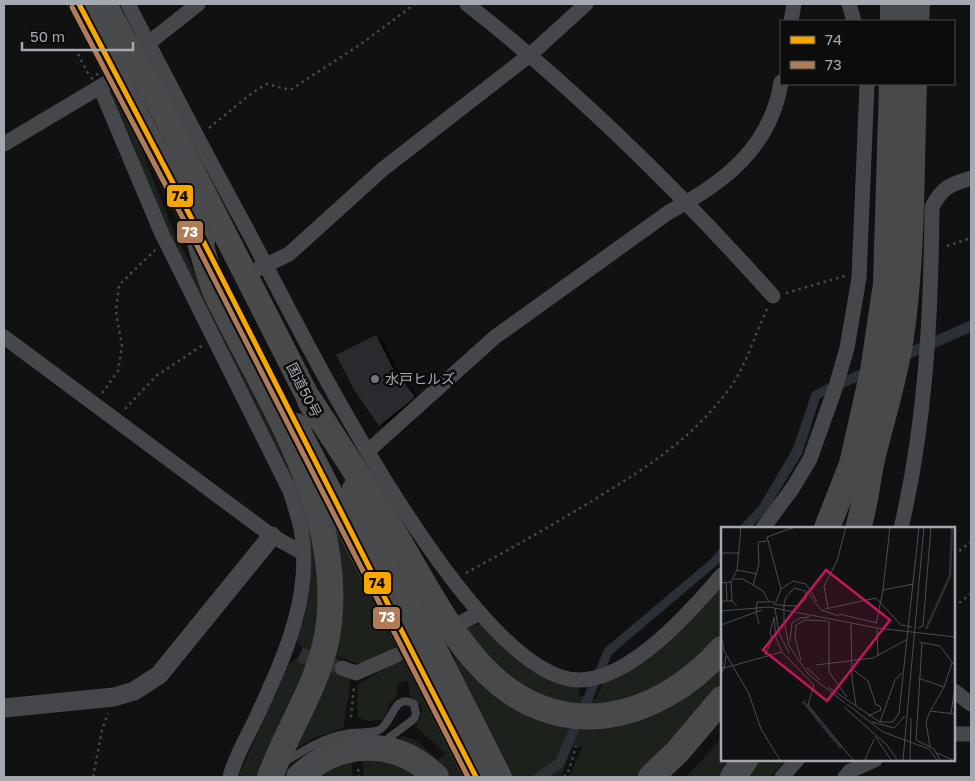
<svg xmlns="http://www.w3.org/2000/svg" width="975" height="781" font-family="'Golos Text','Noto Sans JP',sans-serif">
<defs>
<filter id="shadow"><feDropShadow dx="5.5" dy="3" stdDeviation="0" flood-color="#0009"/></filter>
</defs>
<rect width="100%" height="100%" fill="#111112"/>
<!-- green -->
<g fill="#1c211c">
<polygon points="115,95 135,133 173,230 265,411 302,494 323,576 310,664 261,777 238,777 289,664 296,659 303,649 297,640 303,623 310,579 298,496 281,456 170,237 130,137 111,96"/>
<polygon points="326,508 395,648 363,665 333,655"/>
<path d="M722 583V636L699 661 656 692 615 706 547 701 504 673 463 626 482 624 531 671 578 687 580 696 596 699 604 682C650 667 689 617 722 583Z"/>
<polygon points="448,639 586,728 722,663 722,683 700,711 637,777 569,777 582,747 573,747 560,777 514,777 457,666"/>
<polygon points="401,659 458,767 463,777 448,777 394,744 403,736 417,741 438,760 445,753 416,727 421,717 422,707 410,695 408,681 398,683 396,697 390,703 384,720 367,721 358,717 357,685"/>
<path d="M329 667 350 679C350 696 344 710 344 728L316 737 290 752Z"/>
<polygon points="722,738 722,760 733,760 721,777 686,777"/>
<polygon points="362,757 401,766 418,777 364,777"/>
<polygon points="758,760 786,760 770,777 747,777"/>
<polygon points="351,761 353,777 314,777"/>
</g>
<!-- water -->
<g fill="#2a3035">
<polygon points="971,320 971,332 967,334 820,398 802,454 767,511 751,528 738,528 759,506 793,448 812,392 827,384"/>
<polygon points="722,546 722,560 717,565 612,654 563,767 548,777 531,777 556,759 605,648 711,559"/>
</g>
<!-- building -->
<polygon fill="#2c2c2d" filter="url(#shadow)" points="376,335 392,367 415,397 379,426 355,391 336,355"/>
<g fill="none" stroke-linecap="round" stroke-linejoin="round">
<!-- minor-tunnel -->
<polyline stroke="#2e2f32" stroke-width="15" stroke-dasharray="15 8" stroke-linecap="butt" points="300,655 342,668"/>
<!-- path -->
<g stroke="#47484b" stroke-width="2.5" stroke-dasharray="2.5 4" stroke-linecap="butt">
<polyline points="78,54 90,77"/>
<polyline points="209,128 252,93 267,84 290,90 361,44 415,4"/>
<polyline points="947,246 971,238"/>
<polyline points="786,293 845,276"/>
<polyline points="102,393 118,371 122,346 116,312 119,285 155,250"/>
<polyline points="125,409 156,376 203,345"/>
<polyline points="954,555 971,542"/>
<path d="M466 573C510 549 553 525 595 499 649 466 694 438 732 385 746 365 756 332 767 309"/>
<polyline points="954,607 971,594"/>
<polyline points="351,717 354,687"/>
<polyline points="358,769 359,777"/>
<polyline points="93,777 102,730 108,713"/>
<polyline points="564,777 569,770 576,746"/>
</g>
<!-- service -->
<path stroke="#46474a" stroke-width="8" d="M285 762C304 750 323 738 345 734 356 731 370 734 379 730 394 722 393 692 414 704L416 714 414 719 382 743"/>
<!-- minor -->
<g stroke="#46474a" stroke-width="15">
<path d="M128 4C168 82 209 160 251 237 299 328 471 679 579 680 631 680 691 611 722 575"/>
<path d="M467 4C578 91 679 191 773 296"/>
<polyline points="849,4 854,21"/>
<polyline points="791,21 794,4"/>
<polyline points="141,49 198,4"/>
<path d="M100 87 162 234 290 491C294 503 298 516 301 528 313 595 285 655 258 714 249 734 235 756 230 777"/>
<polyline points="4,144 108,82"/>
<polyline points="258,269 289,254 383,169 531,54 586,4"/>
<polyline points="4,337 272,536 303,553"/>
<path d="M368 451 495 337 669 212C724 183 771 147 781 82"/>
<polyline points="763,528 792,489 810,459 836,386 847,348 859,278 867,84"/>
<path d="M901 528C926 423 931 315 932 207 943 186 950 185 971 178"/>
<polyline points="460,623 480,613"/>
<polyline points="342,668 356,673 397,655"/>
<polyline points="954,691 971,704"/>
<polyline points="954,734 971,734"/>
<polyline points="782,777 797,760"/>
<polyline points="845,777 850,771 875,760"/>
</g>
<!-- tertiary -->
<polyline stroke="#46474a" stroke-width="19" points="4,708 114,697 134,691 159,675 272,536"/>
<!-- trunk -->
<g stroke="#484a4c" stroke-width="24">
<polyline points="79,4 203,241"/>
<polyline points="105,4 165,116 319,419"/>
<polyline points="296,425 476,777"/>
<polyline points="354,489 500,777"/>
</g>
<!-- motorway -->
<g stroke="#48494b" stroke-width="26">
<polyline points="893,4 893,21"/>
<polyline points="916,21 917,4"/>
<path d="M194 223C202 246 207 273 217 295 266 397 342 503 329 623 323 679 289 725 270 777"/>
<path d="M310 401C338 445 367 488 394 533 421 578 445 627 481 666 555 746 655 724 722 649"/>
<polyline points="827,528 852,464 873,371 886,284 892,84"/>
<path d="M858 528C866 504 867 479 873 455 883 415 895 377 901 337 913 253 911 168 914 84"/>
<path d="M299 777C339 739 396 737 436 777"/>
<polyline points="651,777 678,751 722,699"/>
<polyline points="733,777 745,760"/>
</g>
<!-- path-bridge -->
<polyline stroke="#47484b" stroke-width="2.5" stroke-dasharray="2.5 4" stroke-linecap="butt" points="91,79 155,30"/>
<!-- bus-1 casing -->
<g stroke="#0c0c0d" stroke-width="9">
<polyline id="bus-1" points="79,4 194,223 476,777"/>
</g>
<!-- bus-2 casing -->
<g stroke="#0c0c0d" stroke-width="9">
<polyline id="bus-2" points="72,7 187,226 468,777"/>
</g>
<!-- bus-1 -->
<use href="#bus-1" stroke="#f7a600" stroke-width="5"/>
<!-- bus-2 -->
<use href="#bus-2" stroke="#b07c57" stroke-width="5"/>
</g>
<!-- markers -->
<circle fill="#717379" stroke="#0c0c0d" stroke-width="2" cx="375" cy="379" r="5"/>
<g text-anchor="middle" stroke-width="5" stroke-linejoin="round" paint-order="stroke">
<!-- poi labels -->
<g font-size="14" fill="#a4a8b1" stroke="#0c0c0d" text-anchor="start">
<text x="385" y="384">水戸ヒルズ</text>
</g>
<!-- street labels -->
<g font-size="14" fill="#a4a8b1" stroke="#0c0c0d">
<text transform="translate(304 390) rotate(63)" y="5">国道50号</text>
</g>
</g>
<!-- overview -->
<g transform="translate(721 527)">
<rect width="234" height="234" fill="#111112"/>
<path fill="none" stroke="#2a3035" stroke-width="2.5" d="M205 102 229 49 231 0M82 174 100 197M101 198 120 221"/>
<path fill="none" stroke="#4c4d52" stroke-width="1" d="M0 26H19M16 43 36 47M12 52H22L42 64 48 75M5 55 6 74M10 55 11 74M0 56 10 55 16 43 20 0M32 58 38 37 37 15 46 14M60 62 46 10 74 0M162 63 169 0M86 64 100 83 118 89M0 74H11L16 79M52 77 58 78 71 79H74L79 78 85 72 84 64 73 61 65 70 63 77V94L68 119 88 148 124 176M54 81 58 106 68 126M107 81 103 59 116 34 125 0M104 82 155 71 180 98 191 100M0 84 48 80 156 101 234 110M118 87 156 96M53 90 55 111 61 125 93 158 87 178 132 233M108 94V145L126 170M130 96 131 152 135 179M38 97 35 85 41 83M155 97 162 63 193 57M0 98 35 85 36 75H55L60 62 72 54 85 57 96 74M156 101 157 129M197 101 202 99 210 0M0 106 3 124 28 167 40 202 59 233M69 114 71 96 79 91 89 90M198 115 219 119 234 139M201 116 195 213 213 222 219 233M44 128 51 113 49 105 53 91M80 133 74 111 75 98 84 93 106 94M95 138 152 131 185 113M85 140 99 153M0 141H3L5 129M131 142 147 154 155 178 159 179 160 183 147 189M0 147 3 141 61 125M197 151 223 160M107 160 159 195 174 153 181 146M126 177 162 205 208 222 216 233M123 180 166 218 176 233M210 183 223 160 231 136M230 186 234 160M151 195 173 201 184 189M159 195H172L178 186 198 0M154 209 170 233M209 220 205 195 209 184 234 187M216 226 232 233M144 233 153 212M182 233 203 0M189 233 190 191"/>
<path fill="#c2185b" fill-opacity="0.15" stroke="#c2185b" stroke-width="2.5" d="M105 43 169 93 106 174 42 123Z"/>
<rect width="234" height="234" fill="none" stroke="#a4a8b1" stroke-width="2.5"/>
</g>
<g stroke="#0c0c0d" stroke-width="2">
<rect x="166" y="184" width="28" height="24" rx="5" fill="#f7a600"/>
<rect x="176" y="220" width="28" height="24" rx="5" fill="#b07c57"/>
<rect x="363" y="571" width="29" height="24" rx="5" fill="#f7a600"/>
<rect x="372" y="606" width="29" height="24" rx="5" fill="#b07c57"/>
</g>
<g font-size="14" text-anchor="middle" font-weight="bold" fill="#fff">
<text x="190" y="237">73</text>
<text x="387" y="622">73</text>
</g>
<g font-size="14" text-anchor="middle" font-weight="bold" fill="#111">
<text x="180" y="201">74</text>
<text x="377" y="588">74</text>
</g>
<!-- border -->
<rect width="975" height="781" fill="none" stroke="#a4a8b1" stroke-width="10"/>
<!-- legend -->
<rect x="780" y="20" width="175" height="65" fill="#0c0c0d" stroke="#494a4f"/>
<rect x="790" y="36" width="25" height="8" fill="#f7a600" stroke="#494a4f"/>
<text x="825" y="45" font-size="15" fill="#a4a8b1">74</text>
<rect x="790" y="61" width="25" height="8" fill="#b07c57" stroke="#494a4f"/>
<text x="825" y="70" font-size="15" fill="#a4a8b1">73</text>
<!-- scale -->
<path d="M22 42v8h111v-8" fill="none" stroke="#a4a8b1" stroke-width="2.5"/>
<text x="30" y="42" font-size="15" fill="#a4a8b1" stroke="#0c0c0d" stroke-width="4" paint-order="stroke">50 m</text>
</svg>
